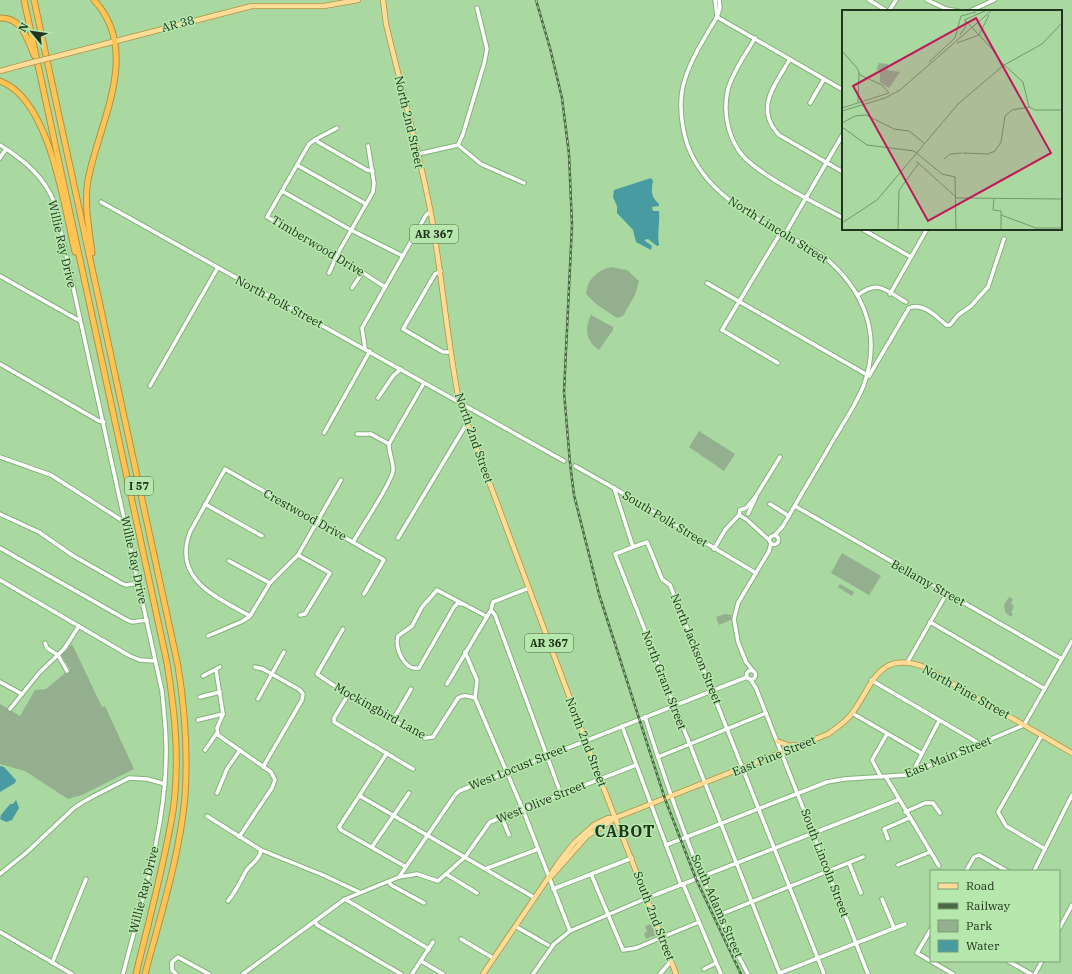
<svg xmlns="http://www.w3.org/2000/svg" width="1072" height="974" font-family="'IBM Plex Serif',serif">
<rect width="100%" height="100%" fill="#a9d9a0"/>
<!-- green -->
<g fill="#93af8e">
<path d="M611 267 627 270 639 281 635 295 623 316 617 318 596 304 586 294C587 280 597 270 611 267Z"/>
<path d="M591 315 613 327V330L599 350C586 341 584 329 591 315Z"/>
<polygon points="699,431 735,454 724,471 689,447"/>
<polygon points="842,553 881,576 869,595 831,573"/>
<polygon points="840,584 854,592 852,596 838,587"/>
<polygon points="1009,597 1013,599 1011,603 1014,607 1011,612 1013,614 1011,617 1005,612 1004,605"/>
<polygon points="725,614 732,615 731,620 719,625 716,617"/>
<polygon points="72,644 102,707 105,706 134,769 82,795 68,799 25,771 0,764 0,704 20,716 35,690 46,689 70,669 61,655"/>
<polygon points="652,924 656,935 646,939 644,933 647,932 645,926"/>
</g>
<!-- water -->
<g fill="#489ca1">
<path d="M651 178 653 181C651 191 651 197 659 204V206L652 207 653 211H659C660 223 657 233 659 245L657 246 648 239 644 240 652 246 651 250 636 242 633 230 617 213V206L613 197 614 190Z"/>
<polygon points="0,766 4,767 16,780 15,783 0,792"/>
<polygon points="16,800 19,808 12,820 6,822 0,819 1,815 10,804 13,804"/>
</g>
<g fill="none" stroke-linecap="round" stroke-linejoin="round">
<!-- minor casing -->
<g stroke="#83b27a" stroke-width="5.5">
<g id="minor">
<polyline points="715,0 717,16"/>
<path d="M719 0 720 8 717 17C705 37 692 57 685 79 680 94 680 111 683 127 694 197 768 223 822 255 864 289 883 335 863 387 856 404 845 421 835 437 818 467 800 496 783 526L775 535"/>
<polyline points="869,0 887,11"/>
<polyline points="927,0 946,9 958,11"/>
<polyline points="889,11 896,0"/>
<polyline points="970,11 994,0"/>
<polyline points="717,17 843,90"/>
<path d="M755 38C746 54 733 71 728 89 723 110 727 133 739 151 752 172 819 205 843 218"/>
<path d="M790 59C775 85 754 108 779 135L843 172"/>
<polyline points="810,103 824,79"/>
<polyline points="337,128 316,139 309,144 267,217 337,256 385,287"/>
<polyline points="316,139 318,142 367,170 373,171"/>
<path d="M0 145C24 160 46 178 55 205L162 691C164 713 167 735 166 757 165 831 141 903 123 974"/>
<polyline points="458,145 481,164 524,183"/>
<polyline points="418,154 458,145 463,134 484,64 487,49 477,8"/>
<polyline points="0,158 6,149"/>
<polyline points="297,165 366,204"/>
<polyline points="282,191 351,230 403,256"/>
<polyline points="101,202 564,461"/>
<polyline points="862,229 911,257"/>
<polyline points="785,234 843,134"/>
<polyline points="441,271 435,274 403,329 443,352 450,352"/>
<polyline points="329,273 338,253 373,192 374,183 368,146"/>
<polyline points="0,276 80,321"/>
<path d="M707 283 869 376 909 308C923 302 937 317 946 325H950L958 315 971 306 988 287 1004 239"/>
<polyline points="352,288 362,273"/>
<polyline points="890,294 927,229"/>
<path d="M858 295C879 279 886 291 906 302"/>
<polyline points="365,348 362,328 426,215 430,212"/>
<polyline points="778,363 722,330 781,232"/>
<polyline points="0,364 99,421 104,422"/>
<polyline points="150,386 217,269"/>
<polyline points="378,398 393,376 401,369"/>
<polyline points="324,433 370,351"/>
<polyline points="357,434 371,434 389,444"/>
<polyline points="0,457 51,475 126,523"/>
<polyline points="575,466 614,488 756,573"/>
<path d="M341 480 298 555 270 583 250 616C217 597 172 580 190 532L225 469 384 560 364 594"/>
<polyline points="614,488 633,547 647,542 662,579 670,585 824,974"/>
<polyline points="205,504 262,536"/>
<polyline points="770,504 789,516"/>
<polyline points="795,506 1062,659"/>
<polyline points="0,514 39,532 72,555 121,583 126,585 139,583"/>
<polyline points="748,514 756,497"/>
<polyline points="739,515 746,519 769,540"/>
<circle cx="774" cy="540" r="4.5"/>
<polyline points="398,538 467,423"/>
<path d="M353 542C361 528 391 484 393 471 394 463 389 455 389 444L424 383"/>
<polyline points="633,547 615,554 780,974"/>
<polyline points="0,548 127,620 132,622 147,620"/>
<polyline points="714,549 725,530 739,515 740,510 746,508 756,496 780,457"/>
<polyline points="298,555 330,573 305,614 300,615"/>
<polyline points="229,561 270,583"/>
<polyline points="0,580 130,656 140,660 155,661"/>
<path d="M462 604 458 603 454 607 419 668C404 671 394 647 398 636L412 626 422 607 437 590 486 616"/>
<polyline points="491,610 495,615 561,794"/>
<polyline points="930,622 1045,689"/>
<path d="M343 629 317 674 348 695 425 738 433 737 458 698C464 694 468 696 475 698"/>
<polyline points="208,636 243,621 250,616"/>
<polyline points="45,643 47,648 58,655 67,671"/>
<polyline points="465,652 477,680 475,698 523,810 570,931 647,898 898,800"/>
<polyline points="907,663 947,593"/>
<polyline points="255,667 263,669 300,690 303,694 302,700 263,767"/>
<polyline points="216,670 223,714 217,728 218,735 271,772 275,780 272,788 239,837"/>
<circle cx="751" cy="675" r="4.5"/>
<polyline points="753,671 746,662 738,642 734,619 738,603 769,551 771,543"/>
<polyline points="203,676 220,667"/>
<polyline points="750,679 756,688 868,974"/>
<polyline points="871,680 977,742 979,745"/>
<polyline points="0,682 22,694"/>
<polyline points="447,684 491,610 493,602 529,588"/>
<polyline points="348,695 334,718 334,722 413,769"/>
<polyline points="200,697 220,692"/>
<polyline points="258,699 284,652"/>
<polyline points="10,709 39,673 64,649 79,626"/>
<polyline points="852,713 921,753"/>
<path d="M645 717C673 805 704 893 748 974"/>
<polyline points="198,720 223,714"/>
<polyline points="393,720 411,689"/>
<polyline points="622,726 681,885"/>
<polyline points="1042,735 998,812 1006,826 1045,849"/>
<polyline points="205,750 217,733"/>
<polyline points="387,753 339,827 341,830 406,867"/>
<polyline points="658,757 766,713"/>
<polyline points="912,773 939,721"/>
<polyline points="881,777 872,760 887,734"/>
<polyline points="886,777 939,866"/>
<polyline points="217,793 227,769 240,750"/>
<polyline points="360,796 535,898"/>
<polyline points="905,812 925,803 933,803 940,813"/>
<polyline points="207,816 261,850 323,875 359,892"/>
<polyline points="502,818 509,835"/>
<polyline points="888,839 884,829 909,818"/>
<polyline points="666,845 827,782 844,779 906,775 1024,725 1072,641"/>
<polyline points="372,847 409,793"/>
<polyline points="849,863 861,893"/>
<polyline points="898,865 930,852"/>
<polyline points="485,869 538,849"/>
<polyline points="966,871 974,857 979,855 1007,871"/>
<polyline points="1034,871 1072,795"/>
<polyline points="0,874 26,853 75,807 90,798 129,778 147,779 165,784"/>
<polyline points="446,874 477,893"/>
<polyline points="591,874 623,950 636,948 699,922"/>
<polyline points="399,877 417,874 438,881 465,857 490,822 636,765"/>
<polyline points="389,882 391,885 424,903"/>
<polyline points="683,884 721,974"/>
<polyline points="553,889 632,858"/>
<polyline points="345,899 429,949"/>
<polyline points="882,899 894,928"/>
<path d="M228 901C236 891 240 882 246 871 251 863 260 860 261 850"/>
<polyline points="719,915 863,857"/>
<polyline points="315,922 317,925 401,974"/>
<polyline points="515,926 548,945"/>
<polyline points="931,929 917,953 953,974"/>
<polyline points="1059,929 1072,905"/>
<polyline points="0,932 72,974"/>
<polyline points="461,939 493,958"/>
<polyline points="421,961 443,974"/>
<polyline points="1008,961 1031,974"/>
<polyline points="52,963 86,879"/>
<polyline points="704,969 716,963"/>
<polyline points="780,973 905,924"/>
<polyline points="176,974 172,970 172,962 178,957 209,974"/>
<polyline points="243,974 345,899 399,877 455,795 459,791 747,677"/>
<polyline points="412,974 433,942"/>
<polyline points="533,974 554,944 570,931"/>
<polyline points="660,974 671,961"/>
<polyline points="1035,974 1042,961"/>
</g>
</g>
<!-- major casing -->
<g stroke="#b19241" stroke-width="6">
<g id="major">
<path d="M383 0 386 24C401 87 419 150 431 214 442 276 447 339 459 401L600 779 676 974"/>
<polyline points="58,56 252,6 324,6 358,0"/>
<polyline points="0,71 26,64"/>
<polyline points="777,741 790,746 795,745"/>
<path d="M549 879 587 836 615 818 828 734C836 728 844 723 850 716 872 689 876 649 924 667L1072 753"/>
<polyline points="483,974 559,862 574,843 594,825 608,818 615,818"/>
</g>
</g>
<!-- highway casing -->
<g stroke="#b19241" stroke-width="7">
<g id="highway">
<path d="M24 0 167 663C175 712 180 762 173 811 164 866 149 920 136 974"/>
<path d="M34 0 178 666C185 710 188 752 185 796 180 855 160 917 145 974"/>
<path d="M0 18C22 17 27 39 34 55"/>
<path d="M0 81C50 99 64 206 75 252"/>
<path d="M92 253C89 229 84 204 88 180 99 122 142 52 94 0"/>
</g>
</g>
<!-- minor -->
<use href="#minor" stroke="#fff" stroke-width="3.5"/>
<!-- major -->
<use href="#major" stroke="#ffdc98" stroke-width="4.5"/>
<!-- highway -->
<use href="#highway" stroke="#ffc454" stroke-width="5"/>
<!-- rail casing -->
<g stroke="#4c6947" stroke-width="2.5">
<polyline id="rail" points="536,0 550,48 562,98 569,154 572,225 564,392 570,463 574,495 599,594 665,799 696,879 741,974"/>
</g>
<!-- rail -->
<use href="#rail" stroke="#b6e7ac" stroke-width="1" stroke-dasharray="3" stroke-linecap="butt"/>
<!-- major-bridge casing -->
<g stroke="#b19241" stroke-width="6" stroke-linecap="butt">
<polyline id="major-bridge" points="26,64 58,56"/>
</g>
<!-- major-bridge -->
<use href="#major-bridge" stroke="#ffdc98" stroke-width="4.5"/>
</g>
<g text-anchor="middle" stroke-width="3" stroke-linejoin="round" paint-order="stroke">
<!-- shield labels -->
<g fill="#b6e7ac" stroke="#4e6a48" stroke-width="1">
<rect x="410" y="225" width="48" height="18" rx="3"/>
<rect x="125" y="477" width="28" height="18" rx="3"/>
<rect x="525" y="634" width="48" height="18" rx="3"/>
</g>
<g font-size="11" font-weight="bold" fill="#21341d">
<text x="434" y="238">AR 367</text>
<text x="139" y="490">I 57</text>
<text x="549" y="647">AR 367</text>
</g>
<!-- street labels -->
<g font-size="12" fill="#21341d" stroke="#b6e7ac">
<text transform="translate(178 24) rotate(-15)" y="4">AR 38</text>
<text transform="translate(409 122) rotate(77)" y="4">North 2nd Street</text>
<text transform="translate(778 230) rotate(32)" y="4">North Lincoln Street</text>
<text transform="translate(62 244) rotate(77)" y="4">Willie Ray Drive</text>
<text transform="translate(318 246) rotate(31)" y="4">Timberwood Drive</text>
<text transform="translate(279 302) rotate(28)" y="4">North Polk Street</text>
<text transform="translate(474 438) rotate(71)" y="4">North 2nd Street</text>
<text transform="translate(305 515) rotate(29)" y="4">Crestwood Drive</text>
<text transform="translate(665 519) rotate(31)" y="4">South Polk Street</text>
<text transform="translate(134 560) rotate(78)" y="4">Willie Ray Drive</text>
<text transform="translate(928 583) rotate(29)" y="4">Bellamy Street</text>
<text transform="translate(696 649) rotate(68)" y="4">North Jackson Street</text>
<text transform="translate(664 680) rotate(69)" y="4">North Grant Street</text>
<text transform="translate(966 692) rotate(29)" y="4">North Pine Street</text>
<text transform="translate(380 711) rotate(29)" y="4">Mockingbird Lane</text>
<text transform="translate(586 742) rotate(69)" y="4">North 2nd Street</text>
<text transform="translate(774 756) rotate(-22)" y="4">East Pine Street</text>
<text transform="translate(948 757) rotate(-22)" y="4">East Main Street</text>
<text transform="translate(518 767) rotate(-22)" y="4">West Locust Street</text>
<text transform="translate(541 802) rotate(-22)" y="4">West Olive Street</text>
<text transform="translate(825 863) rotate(69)" y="4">South Lincoln Street</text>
<text transform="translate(144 890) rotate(-76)" y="4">Willie Ray Drive</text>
<text transform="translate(717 906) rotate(66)" y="4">South Adams Street</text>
<text transform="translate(654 916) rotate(69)" y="4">South 2nd Street</text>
</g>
<!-- district labels -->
<g font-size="16" font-weight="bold" letter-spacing="1" fill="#21341d" stroke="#b6e7ac">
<text x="625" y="837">CABOT</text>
</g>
</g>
<!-- overview -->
<g transform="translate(842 10)">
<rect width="220" height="220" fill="#a9d9a0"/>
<path d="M37 53 46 54 45 60 58 62 47 78 38 72V60H34Z" fill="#93af8e"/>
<path fill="none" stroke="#73976c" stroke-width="1" d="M122 10 145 0M123 10 151 40 159 52 181 72 187 97 193 100H220M118 25 124 16 123 10M115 33 137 25 147 5M0 41 15 58 18 65 40 75 47 83M87 52 113 28 119 6 134 2M16 92 17 63M0 98 47 83M0 101 43 88 58 80 150 0M0 113 13 106 24 105 52 119 67 121 82 133M0 117 25 135 72 141 100 164 113 167 114 220M121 143 146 144 153 141 159 132 163 106 170 100 187 97M102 149 108 144 120 143M74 151 115 188 220 189M152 189 151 200 159 201V220M159 205 194 218H220M0 213 35 190 116 94 162 55 200 34 220 13M56 220 57 180 77 153"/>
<path fill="#c2185b" fill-opacity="0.15" stroke="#c2185b" stroke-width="2" d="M134 8 209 143 86 211 11 76Z"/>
<rect width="220" height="220" fill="none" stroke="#21341d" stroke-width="2"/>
</g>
<!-- legend -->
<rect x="930" y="870" width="130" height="92" fill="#b6e7ac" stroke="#7a9f73"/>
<rect x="938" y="883" width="20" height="6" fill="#ffdc98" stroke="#7a9f73"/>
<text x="966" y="890" font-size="12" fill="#21341d">Road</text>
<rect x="938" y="903" width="20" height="6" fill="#4c6947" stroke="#7a9f73"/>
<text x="966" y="910" font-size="12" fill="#21341d">Railway</text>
<rect x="938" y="920" width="20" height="12" fill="#93af8e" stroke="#7a9f73"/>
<text x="966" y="930" font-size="12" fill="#21341d">Park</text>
<rect x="938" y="940" width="20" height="12" fill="#489ca1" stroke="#7a9f73"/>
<text x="966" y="950" font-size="12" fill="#21341d">Water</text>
<!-- north arrow -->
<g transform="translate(32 32) rotate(299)" stroke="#b6e7ac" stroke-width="3" paint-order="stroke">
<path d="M0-3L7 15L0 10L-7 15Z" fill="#21341d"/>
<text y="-6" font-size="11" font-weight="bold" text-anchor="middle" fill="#21341d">N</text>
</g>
</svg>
